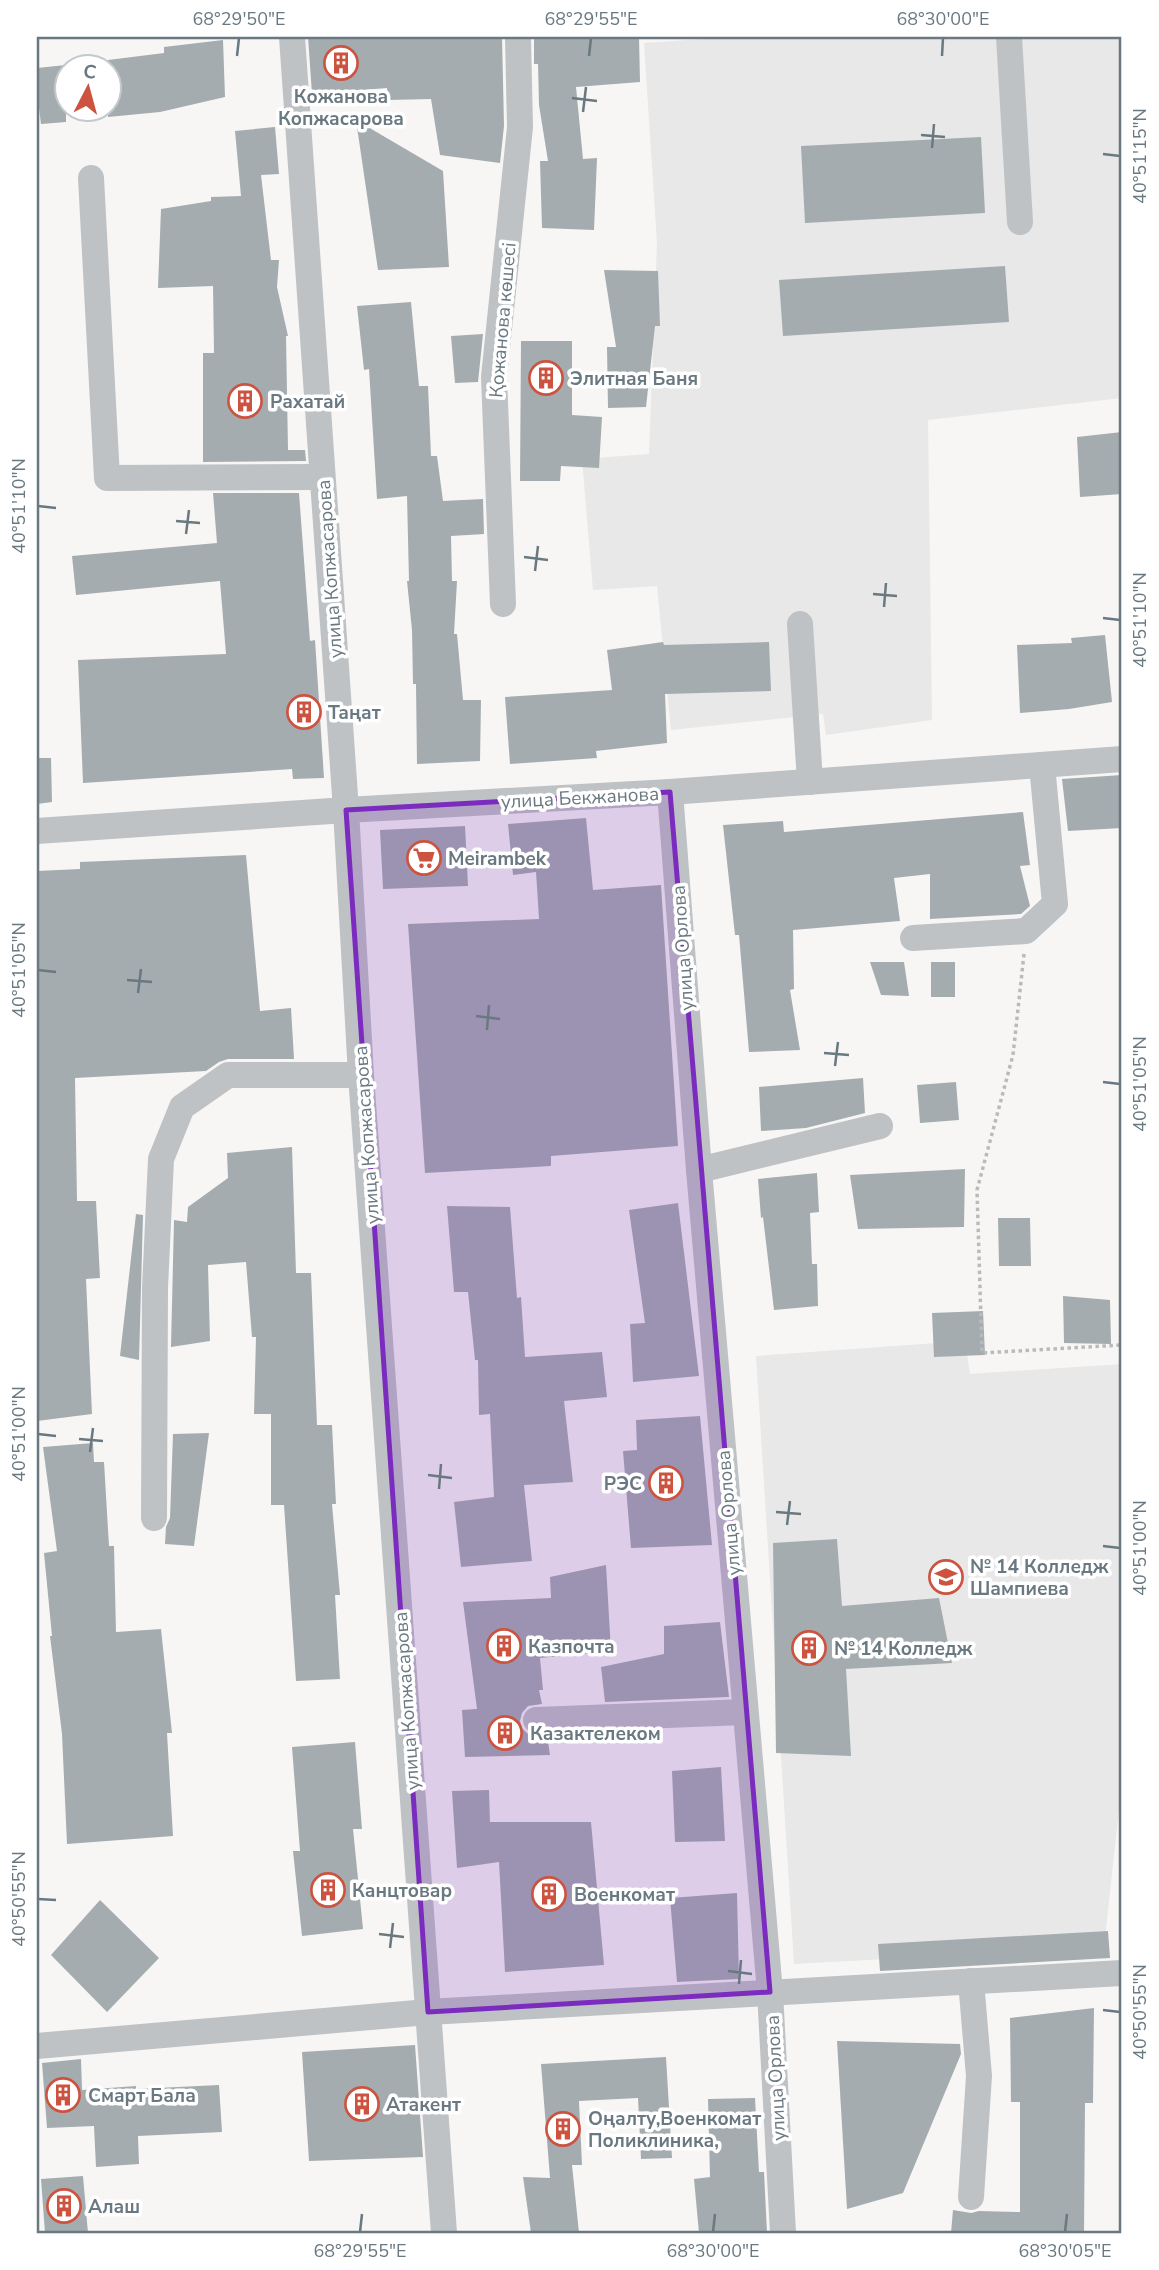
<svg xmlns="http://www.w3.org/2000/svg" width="1159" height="2270" font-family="'Nunito Sans',sans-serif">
<rect width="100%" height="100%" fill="#f7f6f4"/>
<!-- built -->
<g fill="#e7e8e7">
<polygon points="733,37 1122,37 1122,398 928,420 932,720 826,735 823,714 671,730 657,586 593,590 582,459 649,454 657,243 644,43"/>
<polygon points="965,1341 970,1374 1122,1364 1122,1781 1104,1947 794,1964 756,1356"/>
</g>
<!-- building -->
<g fill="#a4acb0">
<polygon points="308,37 502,37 504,126 500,163 440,155 431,99 388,100 387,88 312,94"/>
<polygon points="534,37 639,37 640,82 576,87 583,159 597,158 594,230 542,228 540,161 548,161 539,105 538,64 534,64"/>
<polygon points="223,40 225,97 160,112 108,117 108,60 164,53 164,47"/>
<polygon points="66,65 66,122 41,124 37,92 37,68"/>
<polygon points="356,120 443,171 449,267 378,270"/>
<polygon points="275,127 279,174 261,175 271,260 279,260 277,287 288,336 286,336 288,450 305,450 306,461 203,462 203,353 214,353 213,286 158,288 161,209 211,201 211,197 241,196 235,131"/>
<polygon points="981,137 985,213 805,223 801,146"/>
<polygon points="1005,266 1009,322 783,336 779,280"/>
<polygon points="604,270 658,271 660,326 655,326 646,407 608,408 607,347 616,347"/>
<polygon points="411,302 419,386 428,386 431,456 437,456 443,501 483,499 484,534 451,536 452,581 457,581 454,634 457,634 463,700 481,700 480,761 417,764 416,684 413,684 412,630 407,581 409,581 407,496 377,499 369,369 364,370 357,306"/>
<polygon points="483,334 478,382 455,383 451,336"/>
<polygon points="521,341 572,341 572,415 602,417 599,468 561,466 560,481 520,481"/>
<polygon points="1122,432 1122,494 1080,497 1077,437"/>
<polygon points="213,493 299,493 310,641 315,640 324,778 293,779 292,769 83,783 78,660 226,654 220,581 76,595 72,556 217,543"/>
<polygon points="1105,635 1112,702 1069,709 1020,713 1017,645 1072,643 1071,638"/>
<polygon points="663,642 664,645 769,642 771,691 665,694 667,743 596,751 597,758 510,764 505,697 612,690 607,650"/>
<polygon points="37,758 51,758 52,802 37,804"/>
<polygon points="1122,775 1122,828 1068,831 1062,779"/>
<polygon points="1023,812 1030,865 1020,866 1030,906 1021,914 930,919 930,874 894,878 900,921 793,930 794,989 790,990 800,1050 749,1052 739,935 735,935 723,825 783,821 784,832"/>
<polygon points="586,818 593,890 661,885 678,1146 551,1156 551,1166 425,1173 408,924 539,919 536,872 513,875 508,824"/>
<polygon points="465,826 468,886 383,889 380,830"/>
<polygon points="246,855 260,1011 291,1008 294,1059 228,1059 219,1062 206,1071 75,1078 77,1201 96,1201 100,1278 86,1279 92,1414 37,1421 37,871 80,869 80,862"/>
<polygon points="870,962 904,962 909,996 881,995"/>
<rect x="931" y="962" width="24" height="35"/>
<polygon points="863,1078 865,1113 806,1128 761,1131 759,1087"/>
<polygon points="956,1082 959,1120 920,1123 917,1085"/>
<polygon points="292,1147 296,1273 311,1273 317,1425 332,1425 336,1504 332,1504 340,1595 335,1595 340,1679 296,1681 284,1505 271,1505 271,1414 254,1414 256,1337 252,1337 246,1262 208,1265 210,1341 171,1347 174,1220 187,1222 188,1207 228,1178 227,1153"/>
<polygon points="965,1169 964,1227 858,1229 850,1175"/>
<polygon points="817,1173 819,1212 810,1213 812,1264 817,1264 818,1306 774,1310 763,1217 761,1218 758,1179"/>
<polygon points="678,1203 699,1376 633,1382 630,1324 645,1323 629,1210"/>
<polygon points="447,1206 510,1207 517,1298 521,1297 525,1357 602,1352 607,1397 564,1401 573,1482 524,1485 532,1561 461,1567 454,1502 494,1497 490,1414 479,1415 478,1360 475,1360 468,1292 454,1292"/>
<polygon points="136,1214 143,1215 139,1360 120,1356"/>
<polygon points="998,1218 1030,1218 1031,1266 999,1266"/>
<polygon points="1063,1296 1110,1300 1111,1344 1064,1343"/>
<polygon points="983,1311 985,1355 934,1357 932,1313"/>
<polygon points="700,1416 712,1545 631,1548 623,1451 637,1450 636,1420"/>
<polygon points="209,1433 194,1546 165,1544 166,1527 170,1518 173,1434"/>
<polygon points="93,1443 94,1462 104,1462 109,1546 114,1546 116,1632 161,1629 172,1733 167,1733 173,1836 67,1844 62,1734 50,1636 52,1636 44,1553 57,1551 43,1447"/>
<polygon points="837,1539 842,1606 939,1598 952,1663 846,1669 851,1756 776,1753 773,1543"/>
<polygon points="606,1565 611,1651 540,1658 543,1690 539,1690 542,1704 528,1706 522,1713 520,1721 522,1728 528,1734 547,1735 550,1755 465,1757 462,1710 477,1709 463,1602 551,1598 550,1577"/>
<polygon points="720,1622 729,1697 605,1702 601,1667 664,1654 664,1626"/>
<polygon points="355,1742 362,1829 353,1829 363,1929 302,1936 293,1851 300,1851 292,1747"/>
<polygon points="721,1767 725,1841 675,1842 672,1771"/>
<polygon points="489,1790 490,1822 591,1822 604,1965 505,1972 499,1862 457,1868 452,1791"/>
<polygon points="737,1893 739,1979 677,1982 670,1898"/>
<polygon points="100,1900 159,1958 107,2012 51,1955"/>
<polygon points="1108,1931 1110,1958 880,1971 878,1944"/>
<polygon points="1094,2008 1093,2103 1085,2103 1084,2233 951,2233 953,2210 971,2213 979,2211 1020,2212 1020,2102 1011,2102 1010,2018"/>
<polygon points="837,2041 960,2044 961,2054 903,2193 847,2209"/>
<polygon points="415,2045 423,2157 309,2161 302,2052"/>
<polygon points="666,2057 672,2158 641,2159 638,2098 579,2101 582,2165 572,2165 579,2233 531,2233 523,2177 550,2178 541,2064"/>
<polygon points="81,2059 82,2090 136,2086 136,2089 219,2085 222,2132 138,2136 139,2164 96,2167 94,2126 47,2128 42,2063"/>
<polygon points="755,2098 759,2172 764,2172 767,2233 699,2233 694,2179 710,2177 708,2099"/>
<polygon points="83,2176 88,2233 45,2233 41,2179"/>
</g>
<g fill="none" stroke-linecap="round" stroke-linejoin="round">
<!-- path -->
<polyline stroke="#b8bbbd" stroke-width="3.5" stroke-dasharray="3.5 3.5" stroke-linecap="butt" points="1024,954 1013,1055 977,1190 982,1353 1122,1345"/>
<!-- minor -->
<g stroke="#bec2c5" stroke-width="26">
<polyline points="292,37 346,810 361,1075 444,2233"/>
<polyline points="1009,37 1020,222"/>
<polyline points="91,178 107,478 322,477"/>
<polyline points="503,604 494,377 520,127 518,37"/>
<polyline points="800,624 810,782"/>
<polyline points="670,792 699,1170 770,1992 783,2233"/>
<polyline points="37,831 346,810 670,792 1122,759"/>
<polyline points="913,938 1026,931 1055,904 1042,765"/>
<polyline points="699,1170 880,1126"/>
<polyline points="154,1518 155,1288 161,1159 182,1107 228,1075 361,1075"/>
<polyline points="536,1720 745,1712"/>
<polyline points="971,1981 979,2076 971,2197"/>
<polyline points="37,2046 428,2012 1122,1973"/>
</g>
</g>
<!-- marked area -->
<path fill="#7b2cbf" fill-opacity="0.2" stroke="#7b2cbf" stroke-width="5" stroke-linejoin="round" d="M670 792 770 1992 428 2012 346 810Z"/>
<!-- ticks -->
<path fill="none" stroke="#6a7981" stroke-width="2.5" d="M237 56 239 38M589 56 591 38M942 56 943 38M572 98 597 101M583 112 586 87M921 135 945 137M932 148 934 124M1103 154 1120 156M38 506 56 508M176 521 200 523M186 534 189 510M524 557 548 560M535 571 538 546M873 594 897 596M884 607 886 583M1103 618 1120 620M38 970 56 972M127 980 152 982M138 993 141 969M476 1016 500 1019M487 1030 489 1005M824 1053 849 1055M835 1066 838 1042M1103 1082 1120 1084M38 1434 56 1436M79 1439 103 1441M90 1452 93 1428M428 1475 452 1478M439 1489 441 1464M776 1512 801 1514M787 1525 790 1501M1103 1546 1120 1548M38 1899 56 1900M379 1934 404 1937M390 1948 393 1923M728 1971 752 1974M739 1984 741 1960M1103 2010 1120 2012M360 2232 362 2214M713 2232 715 2214M1065 2232 1067 2214"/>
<!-- icons -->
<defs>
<g id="building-ring" transform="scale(1.75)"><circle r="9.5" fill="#fff" stroke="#cc533f" stroke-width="1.5"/><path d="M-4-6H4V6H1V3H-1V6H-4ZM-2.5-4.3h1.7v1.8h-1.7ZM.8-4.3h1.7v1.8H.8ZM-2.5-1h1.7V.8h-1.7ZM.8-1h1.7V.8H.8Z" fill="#cc533f"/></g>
<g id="supermarket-ring" transform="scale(1.75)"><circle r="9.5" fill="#fff" stroke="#cc533f" stroke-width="1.5"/><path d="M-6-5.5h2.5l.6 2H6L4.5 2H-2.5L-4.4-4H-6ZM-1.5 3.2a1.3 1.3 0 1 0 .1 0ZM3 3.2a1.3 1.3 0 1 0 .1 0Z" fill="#cc533f"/></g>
<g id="university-ring" transform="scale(1.75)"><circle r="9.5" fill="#fff" stroke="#cc533f" stroke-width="1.5"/><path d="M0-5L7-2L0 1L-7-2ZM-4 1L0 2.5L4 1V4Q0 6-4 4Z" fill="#cc533f"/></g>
</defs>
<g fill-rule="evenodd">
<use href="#building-ring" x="341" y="63"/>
<use href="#building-ring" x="546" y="378"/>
<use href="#building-ring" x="245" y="401"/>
<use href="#building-ring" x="304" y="712"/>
<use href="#supermarket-ring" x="424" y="858"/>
<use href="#building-ring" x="666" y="1483"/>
<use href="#university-ring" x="946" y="1577"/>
<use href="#building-ring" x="504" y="1646"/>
<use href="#building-ring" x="809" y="1648"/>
<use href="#building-ring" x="505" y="1733"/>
<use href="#building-ring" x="328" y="1890"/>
<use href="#building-ring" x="549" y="1894"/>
<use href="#building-ring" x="63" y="2095"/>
<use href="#building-ring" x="362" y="2104"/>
<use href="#building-ring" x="563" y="2129"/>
<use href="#building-ring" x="64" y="2206"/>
</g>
<g text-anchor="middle" stroke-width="7" stroke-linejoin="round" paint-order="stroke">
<!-- poi labels -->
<g font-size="19" font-weight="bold" fill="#6a7981" stroke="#fff" text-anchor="start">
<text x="341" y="103" text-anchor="middle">Кожанова<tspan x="341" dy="22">Копжасарова</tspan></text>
<text x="570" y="385">Элитная Баня</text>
<text x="270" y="408">Рахатай</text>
<text x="328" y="719">Таңат</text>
<text x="448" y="865">Meirambek</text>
<text x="642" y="1490" text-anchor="end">РЭС</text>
<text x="970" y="1573">№ 14 Колледж<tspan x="970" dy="22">Шампиева</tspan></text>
<text x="528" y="1653">Казпочта</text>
<text x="834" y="1655">№ 14 Колледж</text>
<text x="530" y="1740">Казактелеком</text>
<text x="352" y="1897">Канцтовар</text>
<text x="574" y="1901">Военкомат</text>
<text x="88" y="2102">Смарт Бала</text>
<text x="386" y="2111">Атакент</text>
<text x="588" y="2125">Оңалту,Военкомат<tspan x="588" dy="22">Поликлиника,</tspan></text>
<text x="88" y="2213">Алаш</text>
</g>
<!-- street labels -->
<g font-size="19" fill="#6a7981" stroke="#fff">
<text transform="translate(502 320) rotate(-85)" y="7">Қожанова көшесі</text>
<text transform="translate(329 569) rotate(-94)" y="7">улица Копжасарова</text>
<text transform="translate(580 797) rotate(-3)" y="7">улица Бекжанова</text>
<text transform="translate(682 948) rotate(-94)" y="7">улица Орлова</text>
<text transform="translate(366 1135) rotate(-94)" y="7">улица Копжасарова</text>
<text transform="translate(728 1513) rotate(-95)" y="7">улица Орлова</text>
<text transform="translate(406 1701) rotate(-94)" y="7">улица Копжасарова</text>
<text transform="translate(775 2078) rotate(-93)" y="7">улица Орлова</text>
</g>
</g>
<!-- border -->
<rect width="1159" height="2270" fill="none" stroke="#ffffff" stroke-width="77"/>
<!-- north arrow -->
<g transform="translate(88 88) rotate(6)"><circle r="33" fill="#ffffff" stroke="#c3c9cd" stroke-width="2"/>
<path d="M0-5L12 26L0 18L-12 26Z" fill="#cc533f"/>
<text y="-10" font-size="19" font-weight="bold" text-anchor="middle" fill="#6a7981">С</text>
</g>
<rect x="38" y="38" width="1082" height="2194" fill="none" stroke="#6a7981" stroke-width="2.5"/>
<g font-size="18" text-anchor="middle" fill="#6a7981">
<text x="239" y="25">68°29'50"E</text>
<text x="591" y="25">68°29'55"E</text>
<text x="943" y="25">68°30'00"E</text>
<text transform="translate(1140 156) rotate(-90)" y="6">40°51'15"N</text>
<text transform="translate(19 506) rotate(-90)" y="6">40°51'10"N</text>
<text transform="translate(1140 620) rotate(-90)" y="6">40°51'10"N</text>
<text transform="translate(19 970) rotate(-90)" y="6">40°51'05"N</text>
<text transform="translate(1140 1084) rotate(-90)" y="6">40°51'05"N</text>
<text transform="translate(19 1434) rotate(-90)" y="6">40°51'00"N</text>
<text transform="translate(1140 1548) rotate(-90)" y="6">40°51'00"N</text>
<text transform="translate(19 1899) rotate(-90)" y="6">40°50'55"N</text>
<text transform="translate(1140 2012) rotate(-90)" y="6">40°50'55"N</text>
<text x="360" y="2257">68°29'55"E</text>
<text x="713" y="2257">68°30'00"E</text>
<text x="1065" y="2257">68°30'05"E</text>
</g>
</svg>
